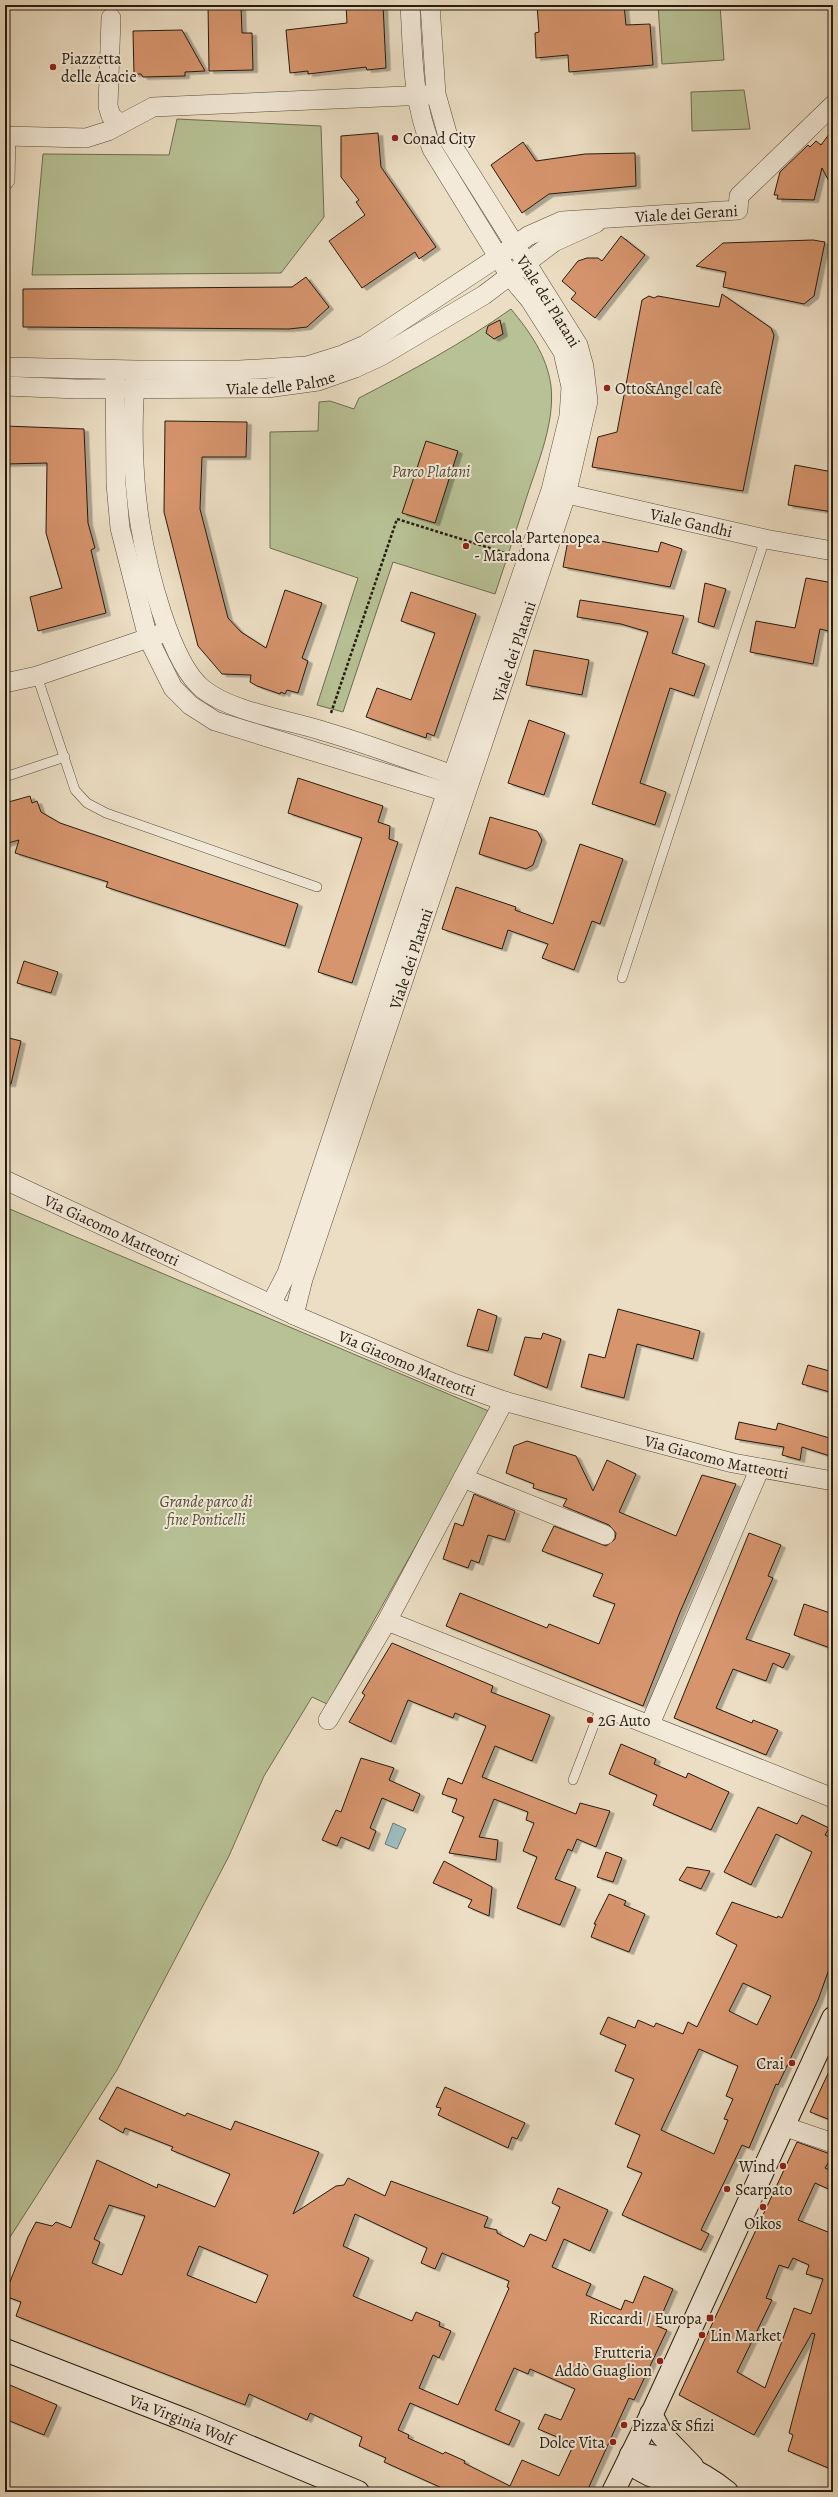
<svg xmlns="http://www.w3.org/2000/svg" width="838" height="2497" font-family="Alegreya,serif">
<defs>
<filter id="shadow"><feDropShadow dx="4.5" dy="2.5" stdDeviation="0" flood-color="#0004"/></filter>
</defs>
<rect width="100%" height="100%" fill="#ecdec4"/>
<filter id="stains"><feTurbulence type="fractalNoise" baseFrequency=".005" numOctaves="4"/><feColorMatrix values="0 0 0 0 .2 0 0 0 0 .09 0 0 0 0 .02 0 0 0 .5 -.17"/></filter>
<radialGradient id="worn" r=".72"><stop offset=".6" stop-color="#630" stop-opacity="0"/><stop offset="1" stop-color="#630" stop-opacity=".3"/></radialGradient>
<!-- green -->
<g fill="#b7c195" stroke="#6e6e52">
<polygon points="658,5 720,5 724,60 662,64"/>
<polygon points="744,90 750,129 692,131 691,92"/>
<polygon points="177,119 321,126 324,217 281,273 32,275 43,154 169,155"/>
<path d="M511 309C530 332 547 356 551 386 555 423 538 462 527 496 517 528 506 561 495 594L393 562 343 712 317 705 358 578 270 548V432L318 431 319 402 330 401 354 409 359 398C411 371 463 343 511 309Z"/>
<polygon points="5,1207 491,1412 327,1704 312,1697 264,1776 229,1856 117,2070 5,2245"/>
</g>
<!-- water -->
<polygon fill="#9cbabd" stroke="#6c7a77" points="393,1823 406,1829 397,1849 385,1844"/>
<!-- building -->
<g fill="#d7956e" stroke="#251b0f" fill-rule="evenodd" filter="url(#shadow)">
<polygon points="208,5 241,5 242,33 252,33 253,70 209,71"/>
<polygon points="346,5 383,5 386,68 367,70 366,67 308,74 308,71 290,73 286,30 347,23"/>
<polygon points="537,5 624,5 626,25 650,24 653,65 569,72 568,55 536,58 535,33 539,32"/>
<polygon points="182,30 205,71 185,72 185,76 143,77 141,74 134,74 133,31"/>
<polygon points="833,129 833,189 822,168 814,200 777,199 778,195 774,195 780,172 808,145 810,147 816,141 821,145"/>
<polygon points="378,133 381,167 436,247 419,259 415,252 362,288 329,241 365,215 356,202 359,200 341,177 341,136"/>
<polygon points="523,142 536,161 585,154 635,153 636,186 549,194 522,213 491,165"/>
<polygon points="621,236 645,255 595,318 571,299 576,293 562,281 578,261 587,258 598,258 602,261"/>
<polygon points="813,240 825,242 814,296 804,304 723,287 726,272 696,266 723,243"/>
<polygon points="306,277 329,307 307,327 289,329 23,327 23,289 292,287"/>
<polygon points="722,294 771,328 774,335 743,491 592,467 598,437 617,432 642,300 649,296 654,298 658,296 719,307"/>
<polygon points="500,320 503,334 494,339 486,333 488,326"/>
<polygon points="165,421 247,422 246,457 202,457 200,509 228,618 241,632 266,648 285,590 322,603 302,658 308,661 298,693 287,690 285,694 281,692 280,694 257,686 250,682 251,675 222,674 198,646 164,512"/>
<polygon points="5,426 84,429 88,523 95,548 91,550 106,613 38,631 30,597 62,588 46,533 47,463 5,464"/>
<polygon points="426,441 458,451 435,523 402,513"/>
<polygon points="795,465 833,472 833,512 788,505"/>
<polygon points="569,535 658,552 661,542 682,549 670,587 563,567"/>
<polygon points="806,578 833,583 833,632 820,629 813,664 750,652 756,621 795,628"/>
<polygon points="705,583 726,589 714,627 698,622"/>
<polygon points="411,592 476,614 434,736 427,733 426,738 366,717 377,688 411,700 435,633 401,621"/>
<polygon points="580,600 684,616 672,653 705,664 694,696 670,688 640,783 666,792 655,825 592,804 648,632 621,624 577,617"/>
<polygon points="534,650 589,660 582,695 526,685"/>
<polygon points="529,720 565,733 544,795 508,783"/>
<polygon points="298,778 383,806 378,822 390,826 389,839 398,842 352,983 318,972 362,838 288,813"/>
<polygon points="30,796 32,803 37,801 41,812 60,823 298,904 285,946 106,887 108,882 15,853 19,840 5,844 5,803"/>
<polygon points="490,817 537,831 542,840 533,865 526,869 479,854"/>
<polygon points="580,844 623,859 600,924 592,921 574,970 542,958 548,944 508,930 502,949 442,929 456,887 516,907 515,910 553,924"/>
<polygon points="24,961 58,972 51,993 17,983"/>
<polygon points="5,1037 21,1041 11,1084 5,1084"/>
<polygon points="478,1309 497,1316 488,1351 467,1346"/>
<polygon points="618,1309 700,1331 693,1359 637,1344 624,1398 581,1387 589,1354 605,1358"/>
<polygon points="543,1333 561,1339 547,1388 514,1375 525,1337 541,1339"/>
<polygon points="808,1365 833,1372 833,1393 802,1384"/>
<polygon points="739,1422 776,1430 778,1423 833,1439 833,1457 802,1447 800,1460 782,1455 784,1447 735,1439"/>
<polygon points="527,1441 576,1456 593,1491 607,1460 636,1474 619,1512 676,1536 702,1475 736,1484 680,1612 643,1706 446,1626 460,1593 547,1628 549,1624 599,1644 615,1604 593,1596 603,1574 542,1551 554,1526 606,1546 615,1539 616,1533 609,1525 563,1506 567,1499 533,1488 534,1484 506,1473 514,1446"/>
<polygon points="474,1494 515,1511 505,1540 488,1535 479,1563 471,1560 468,1568 443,1559 455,1523 463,1526"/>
<polygon points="749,1533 781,1545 768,1576 773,1578 746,1639 790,1654 783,1668 773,1663 766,1681 733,1669 716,1708 752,1723 753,1720 778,1730 766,1755 674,1718"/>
<polygon points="804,1604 833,1614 833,1649 794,1635"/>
<polygon points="392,1643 493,1686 491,1692 550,1715 532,1761 495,1746 482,1777 576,1814 580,1803 610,1811 596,1847 577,1839 572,1851 568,1849 555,1879 576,1887 560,1925 517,1908 537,1857 523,1851 534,1823 526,1820 528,1812 494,1799 479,1837 498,1840 496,1860 449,1853 464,1817 452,1812 457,1799 442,1794 448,1778 462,1784 486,1726 455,1713 453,1718 408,1700 391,1742 349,1722 365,1695 362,1693"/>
<polygon points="621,1744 656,1759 654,1764 686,1778 688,1773 729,1792 711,1830 653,1805 657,1795 609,1774"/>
<polygon points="361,1758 394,1768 389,1780 420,1794 413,1811 382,1798 370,1828 376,1831 369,1849 341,1837 337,1846 322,1840 336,1810 341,1812"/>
<path d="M758 1807 797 1824 802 1815 829 1828 825 1835 833 1839V1958L818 2000 778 2085 776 2084 749 2148 742 2145 701 2230 709 2234 701 2250 622 2215 642 2173 627 2167 640 2135 615 2124 634 2079 615 2071 626 2045 600 2034 608 2017 635 2028 638 2020 654 2027 656 2023 683 2034 688 2022 697 2027 737 1945 716 1934 732 1902 777 1918 778 1916 782 1918 812 1852 776 1834 751 1885 724 1872ZM743 1983 771 1996 757 2025 729 2011ZM699 2049 738 2066 726 2096 733 2099 724 2119 728 2120 714 2154 661 2130Z"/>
<polygon points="606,1852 622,1858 613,1882 597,1877"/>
<polygon points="444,1861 492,1887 489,1916 468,1907 472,1900 433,1883"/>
<polygon points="687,1867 710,1871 701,1889 679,1880"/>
<polygon points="609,1894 626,1901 624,1905 645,1914 629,1952 591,1937 596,1924 594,1924"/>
<polygon points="833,2063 833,2121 810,2112"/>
<path d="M117 2087 185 2116 187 2113 231 2130 235 2121 319 2152 293 2214 336 2186 344 2185 348 2178 385 2196 391 2181 488 2217 484 2227 497 2230V2233L524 2247 530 2234 546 2241 560 2207 552 2203 558 2188 608 2210 590 2251 564 2239 552 2267 591 2284 586 2295 621 2310 625 2300 633 2303 644 2276 673 2289 657 2326 667 2330 634 2400 629 2398 588 2489 595 2492H451L384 2462 386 2458 359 2446 362 2437 310 2413 307 2420 249 2394 245 2405 16 2316 21 2302 5 2296V2294L28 2237 36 2222 52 2226 56 2222 71 2228 97 2160 157 2188 158 2184 215 2207 230 2174 171 2150 173 2147 125 2128 123 2133 99 2119ZM109 2205 145 2216 122 2275 92 2263 100 2242 94 2239ZM355 2214 427 2248 421 2263 435 2269 442 2253 509 2281 507 2287 509 2288 458 2405 419 2388 433 2355 439 2358 451 2331 439 2326 440 2322 416 2312 412 2321 353 2296 369 2258 343 2246ZM199 2246 268 2275 256 2303 187 2275ZM514 2368 528 2374 530 2369 575 2389 561 2420 545 2414 538 2429 574 2444 559 2476 522 2460 510 2486 464 2463 465 2461 445 2452 443 2454 408 2438 409 2435 398 2430 410 2403 509 2445 520 2421 495 2410Z"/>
<polygon points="445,2087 525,2123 517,2139 512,2137 508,2148 438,2115 441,2108 436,2107"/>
<path d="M797 2142 833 2155 825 2168 833 2172V2191L815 2183 798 2220 833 2234V2470L788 2451 793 2435 789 2433 815 2334 812 2333 754 2435 679 2395ZM793 2258 809 2265 806 2274 823 2279 811 2314 794 2308 765 2388 737 2372 772 2300 766 2298 779 2265 788 2268Z"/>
<polygon points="5,2383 57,2405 44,2435 5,2419"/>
</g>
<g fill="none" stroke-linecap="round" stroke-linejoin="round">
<!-- lane casing -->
<g stroke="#574c3c" stroke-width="10">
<g id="lane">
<polyline points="37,676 75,790 87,803 106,813 317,887"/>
<polyline points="5,777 65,757"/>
<polyline points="622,978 765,539"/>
<polyline points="573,1780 601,1707"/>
</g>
</g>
<!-- street casing -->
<g stroke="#574c3c" stroke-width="20">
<g id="street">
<polyline points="111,18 108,106 111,116 121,124"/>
<polyline points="5,136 86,138 108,131 153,107 428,95"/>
<polyline points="5,180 6,136"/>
<path id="s1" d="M5 367 136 370H240L307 366 342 355 365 345 498 257 528 236 562 221 738 210 739 196 833 105"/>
<path d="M136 376C131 420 133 480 140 524 147 567 170 663 203 689 231 712 289 720 323 731 371 745 418 763 464 779"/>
<polyline points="115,377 116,484 120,528 148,638 173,688 190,705 215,721 459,796"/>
<path id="s2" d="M5 386 77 389 267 388 318 381 355 368 381 356 484 295 554 242 596 223"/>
<path id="s3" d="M554 491 765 539 833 551"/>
<polyline points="5,683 37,676 160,634"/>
<path id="s4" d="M5 1180 294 1315 453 1383 504 1401 646 1440 733 1463 833 1481"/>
<path d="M271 1304 287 1273 447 791 551 490 569 416 571 387 563 352 530 300 510 276 432 149C412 100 413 57 410 5"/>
<path id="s5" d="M294 1315 303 1279 566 495 588 401 584 367 578 345 449 140 436 94 430 5"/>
<polyline points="463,1478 605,1535"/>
<polyline points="387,1621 833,1798"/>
<polyline points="328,1720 387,1621 504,1401"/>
<polyline points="650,1724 760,1468"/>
<polyline points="783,2126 833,2143"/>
</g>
</g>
<!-- secondary casing -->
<g stroke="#251b0f" stroke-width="24">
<g id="secondary">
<path id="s6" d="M5 2350 188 2421 358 2492"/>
<polyline points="651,2414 662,2435 692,2466"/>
<path d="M631 2455C663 2452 702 2472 727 2492"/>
<polyline points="631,2455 639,2469 650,2475 702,2492"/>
<polyline points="613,2492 654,2409 833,2018"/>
</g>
</g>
<!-- path -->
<polyline stroke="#251b0f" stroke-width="2.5" stroke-dasharray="3 2" stroke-linecap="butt" points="331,713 397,519 509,554"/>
<!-- lane -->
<use href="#lane" stroke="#f3ead9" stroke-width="9"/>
<!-- street -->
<use href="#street" stroke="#f3ead9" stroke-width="19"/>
<!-- secondary -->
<use href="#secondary" stroke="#f3ead9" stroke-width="22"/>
</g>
<!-- markers -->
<g fill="#8f2418" stroke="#f3ead9" stroke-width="1.5">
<circle cx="53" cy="67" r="4"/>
<circle cx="395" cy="138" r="4"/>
<circle cx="607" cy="388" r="4"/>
<circle cx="466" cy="546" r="4"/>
<circle cx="590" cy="1720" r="4"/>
<circle cx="792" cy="2063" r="4"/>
<circle cx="783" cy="2166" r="4"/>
<circle cx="727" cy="2189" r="4"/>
<circle cx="763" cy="2207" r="4"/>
<rect x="706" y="2314" width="8" height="8" rx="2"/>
<circle cx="702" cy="2335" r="4"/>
<circle cx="660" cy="2361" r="4"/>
<circle cx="624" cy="2425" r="4"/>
<circle cx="613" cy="2442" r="4"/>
</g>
<g text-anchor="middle" stroke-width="4" stroke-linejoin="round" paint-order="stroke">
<!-- poi labels -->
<g font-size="16" fill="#251b0f" stroke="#f3ead9" text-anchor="start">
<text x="61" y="64">Piazzetta<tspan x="61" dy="18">delle Acacie</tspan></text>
<text x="403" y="144">Conad City</text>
<text x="615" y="394">Otto&amp;Angel cafè</text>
<text x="474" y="543">Cercola Partenopea<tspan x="474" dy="18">- Maradona</tspan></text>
<text x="598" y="1726">2G Auto</text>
<text x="784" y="2069" text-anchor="end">Crai</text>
<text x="775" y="2172" text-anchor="end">Wind</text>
<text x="735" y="2195">Scarpato</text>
<text x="763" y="2229" text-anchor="middle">Oikos</text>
<text x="702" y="2324" text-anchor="end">Riccardi / Europa</text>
<text x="710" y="2341">Lin Market</text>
<text x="652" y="2358" text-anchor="end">Frutteria<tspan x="652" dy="18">Addò Guaglion</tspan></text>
<text x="632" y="2431">Pizza &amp; Sfizi</text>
<text x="605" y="2448" text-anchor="end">Dolce Vita</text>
</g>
<!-- street labels -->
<g font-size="16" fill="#251b0f" stroke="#f3ead9">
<text dy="6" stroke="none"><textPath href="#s1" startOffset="722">Viale dei Gerani</textPath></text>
<text transform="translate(549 301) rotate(58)" y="6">Viale dei Platani</text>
<text dy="6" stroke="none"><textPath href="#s2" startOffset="276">Viale delle Palme</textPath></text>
<text dy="6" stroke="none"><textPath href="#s3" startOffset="141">Viale Gandhi</textPath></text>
<text dy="6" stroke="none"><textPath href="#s5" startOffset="699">Viale dei Platani</textPath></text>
<text dy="6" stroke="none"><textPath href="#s5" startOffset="375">Viale dei Platani</textPath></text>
<text dy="6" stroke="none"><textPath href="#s4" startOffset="118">Via Giacomo Matteotti</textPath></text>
<text dy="6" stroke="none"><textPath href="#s4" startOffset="442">Via Giacomo Matteotti</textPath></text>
<text dy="6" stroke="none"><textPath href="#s4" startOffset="766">Via Giacomo Matteotti</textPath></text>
<text dy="6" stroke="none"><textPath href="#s6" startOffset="190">Via Virginia Wolf</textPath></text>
</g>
<!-- park labels -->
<g font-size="16" font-style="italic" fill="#514d37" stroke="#f3ead9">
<text x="431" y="477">Parco Platani</text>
<text x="206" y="1507">Grande parco di<tspan x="206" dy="18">fine Ponticelli</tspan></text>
</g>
</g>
<!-- margin -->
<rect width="838" height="2497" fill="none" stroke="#ecdec4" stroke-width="20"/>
<rect x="6" y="6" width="826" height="2485" fill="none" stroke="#251b0f" stroke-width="2"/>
<rect x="10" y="10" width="818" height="2477" fill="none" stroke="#251b0f"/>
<rect width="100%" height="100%" filter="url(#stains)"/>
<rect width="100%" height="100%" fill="url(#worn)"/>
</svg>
